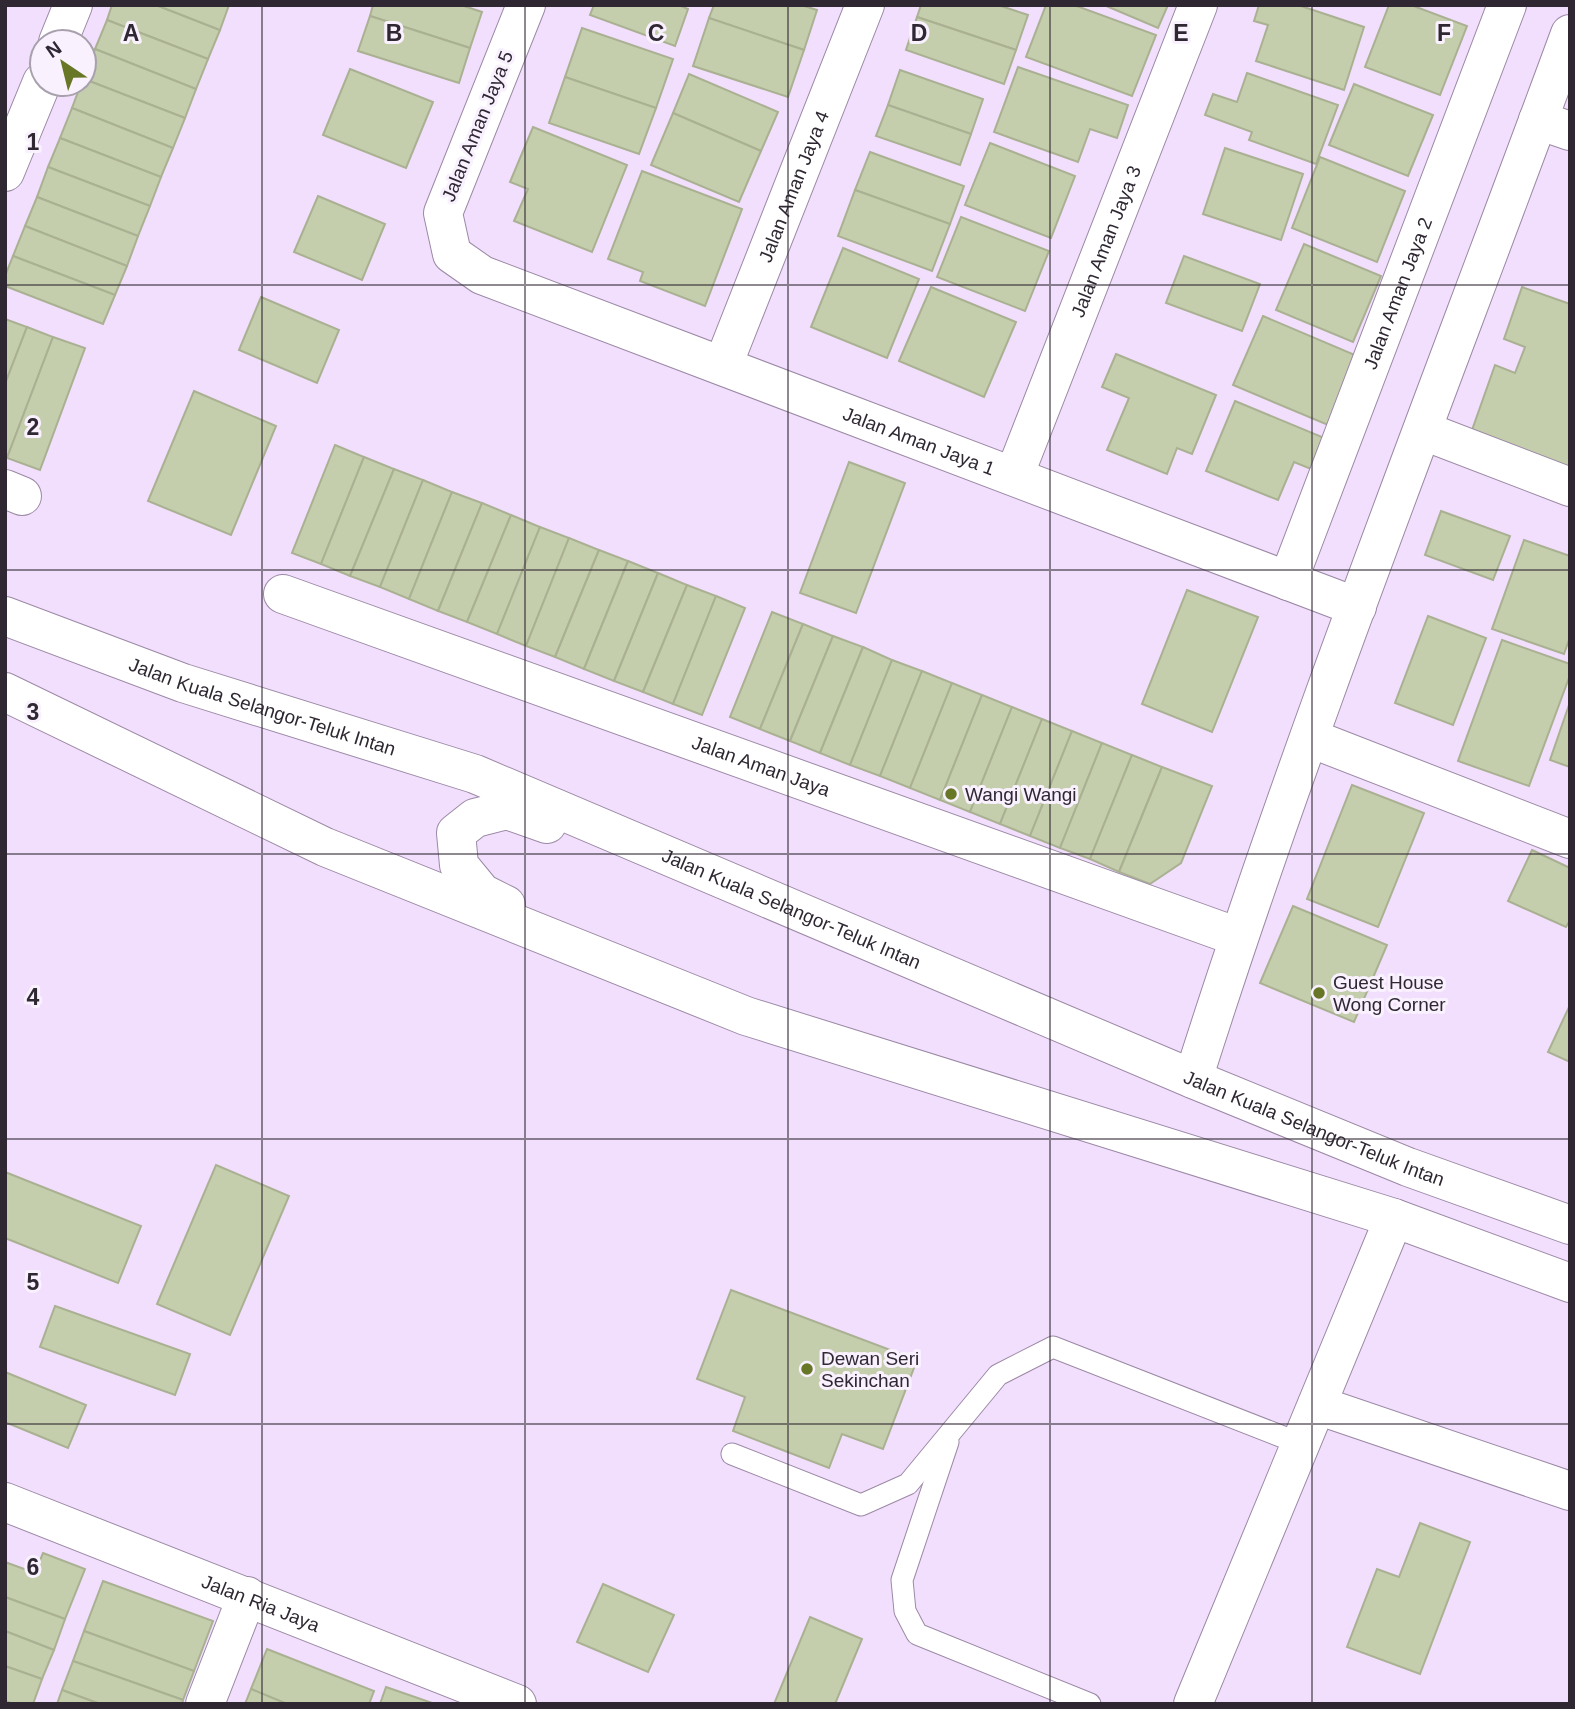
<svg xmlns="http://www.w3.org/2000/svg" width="1575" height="1709" font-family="Helvetica,sans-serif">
<rect width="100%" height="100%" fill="#f2dffd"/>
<!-- building -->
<g fill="#c4cdac" stroke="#a9b192" stroke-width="2">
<polygon points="112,5 156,5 220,30 208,59 107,20"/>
<polygon points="156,5 229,5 220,30"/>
<polygon points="373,5 461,5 482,12 470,48 370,16"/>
<polygon points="594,5 679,5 688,9 675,46 590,15"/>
<polygon points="714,5 801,5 817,10 804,50 709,18"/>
<polygon points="921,5 998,5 1028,15 1016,50 917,17"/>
<polygon points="1046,5 1074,5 1156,35 1132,96 1026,57"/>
<polygon points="1104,5 1168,5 1158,28"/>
<polygon points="1259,5 1298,5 1364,27 1344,90 1256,61 1268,25 1254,21"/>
<polygon points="1389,5 1411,5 1467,26 1440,95 1365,67"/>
<polygon points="370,16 470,48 459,83 358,51"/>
<polygon points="917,17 1016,50 1004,84 906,50"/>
<polygon points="709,18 804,50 788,97 693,66"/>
<polygon points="107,20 208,59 196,89 95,49"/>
<polygon points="582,28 673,59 656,108 565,77"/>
<polygon points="95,49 196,89 185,118 84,79"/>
<polygon points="1018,67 1128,105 1117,138 1090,129 1078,162 994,132"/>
<polygon points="350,69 433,102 406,168 323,135"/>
<polygon points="900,70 983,99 971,134 888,105"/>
<polygon points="1247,73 1338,105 1316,164 1249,140 1252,132 1205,115 1213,94 1237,102"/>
<polygon points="689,74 778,112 761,151 673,113"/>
<polygon points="565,77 656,108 639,154 549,123"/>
<polygon points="84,79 185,118 173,148 72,108 81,84 84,84"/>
<polygon points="1354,84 1433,115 1408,176 1329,145"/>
<polygon points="888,105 971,134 960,165 876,136"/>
<polygon points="72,108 173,148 161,177 60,138"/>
<polygon points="673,113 761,151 739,202 651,165"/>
<polygon points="533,127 627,165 592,252 514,221 528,189 510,182"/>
<polygon points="60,138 161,177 150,206 48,167"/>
<polygon points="990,143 1075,176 1051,238 965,205"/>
<polygon points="1225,148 1303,174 1281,240 1203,214"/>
<polygon points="870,152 964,186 950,224 855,190"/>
<polygon points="1320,157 1405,191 1377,262 1292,228"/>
<polygon points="48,167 150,206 138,236 37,197"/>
<polygon points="642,171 742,209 705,306 640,281 643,272 608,259"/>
<polygon points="855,190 950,224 932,271 838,236"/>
<polygon points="318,196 385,224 362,280 294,252"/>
<polygon points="37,197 138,236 127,266 25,226"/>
<polygon points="961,217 1049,251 1025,311 937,277"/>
<polygon points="25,226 127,266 115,295 13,256"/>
<polygon points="1304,244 1381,276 1353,342 1276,310"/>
<polygon points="843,248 919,279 887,358 811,327"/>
<polygon points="13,256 115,295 103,324 5,286 5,276"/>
<polygon points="1184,256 1260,284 1242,331 1166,303"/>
<polygon points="931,287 1016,322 984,397 899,361"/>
<polygon points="1522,287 1570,304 1569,467 1471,433 1495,365 1515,373 1525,347 1504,339"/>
<polygon points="261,297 339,330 317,383 239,350"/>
<polygon points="1263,316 1369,361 1340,430 1233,385"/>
<polygon points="5,319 27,327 5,384"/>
<polygon points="27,327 53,337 7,458 5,458 5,384"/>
<polygon points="53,337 85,348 40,470 7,458"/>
<polygon points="1116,354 1216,395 1192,454 1177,448 1167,474 1107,450 1129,398 1102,387"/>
<polygon points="194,391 276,426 231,535 148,501"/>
<polygon points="1235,401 1334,442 1321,473 1294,462 1278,500 1206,471"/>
<polygon points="335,445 364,457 321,564 292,553"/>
<polygon points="364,457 394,469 350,576 321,564"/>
<polygon points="849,462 905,483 856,613 800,593"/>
<polygon points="394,469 423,480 380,587 350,576"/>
<polygon points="423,480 452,492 409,599 380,587"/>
<polygon points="452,492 482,503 438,611 409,599"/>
<polygon points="482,503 511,515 467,622 438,611"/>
<polygon points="1441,511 1510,536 1493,580 1425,555"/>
<polygon points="511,515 540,527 497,634 467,622"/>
<polygon points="540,527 569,538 526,646 497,634"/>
<polygon points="569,538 599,550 555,657 526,646"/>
<polygon points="1524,540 1570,556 1570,637 1564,654 1492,629"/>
<polygon points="599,550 628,561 584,669 555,657"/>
<polygon points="628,561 658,573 614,681 584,669"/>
<polygon points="658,573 687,585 643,692 614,681"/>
<polygon points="687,585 716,596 673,704 643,692"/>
<polygon points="1187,590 1258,617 1212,732 1142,704"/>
<polygon points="716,596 745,608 702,715 673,704"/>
<polygon points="772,612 803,624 760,729 730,717"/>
<polygon points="1428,616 1486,638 1453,725 1395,703"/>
<polygon points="803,624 833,636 790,741 760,729"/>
<polygon points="833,636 863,647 820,753 790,741"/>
<polygon points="1502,640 1570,664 1570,675 1529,786 1458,761"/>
<polygon points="863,647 892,660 850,765 820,753"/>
<polygon points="892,660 922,671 880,776 850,765"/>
<polygon points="922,671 952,683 910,788 880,776"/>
<polygon points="952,683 982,695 940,800 910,788"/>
<polygon points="982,695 1012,707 970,812 940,800"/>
<polygon points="1570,702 1570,767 1550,760"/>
<polygon points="1012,707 1042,719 1000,824 970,812"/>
<polygon points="1042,719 1072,731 1030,836 1000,824"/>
<polygon points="1072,731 1102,743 1060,848 1030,836"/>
<polygon points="1102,743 1132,755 1090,859 1060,848"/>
<polygon points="1132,755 1162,767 1119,872 1090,859"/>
<polygon points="1162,767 1212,786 1181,863 1150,884 1119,872"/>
<polygon points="1352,785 1424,813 1378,927 1307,899"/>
<polygon points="1532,850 1570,868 1570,920 1566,927 1508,901"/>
<polygon points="1293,906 1387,945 1354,1022 1260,983"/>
<polygon points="1570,1005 1570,1062 1548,1052"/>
<polygon points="216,1165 289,1196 230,1335 157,1304"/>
<polygon points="5,1172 141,1226 118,1283 5,1238"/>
<polygon points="731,1290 917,1360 883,1449 842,1434 829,1468 733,1431 745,1397 697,1379"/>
<polygon points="55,1306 190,1354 175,1395 40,1347"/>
<polygon points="5,1372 86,1405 68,1448 5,1422"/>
<polygon points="1420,1523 1470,1542 1420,1674 1347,1647 1377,1569 1399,1577"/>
<polygon points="43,1553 85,1569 65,1619 5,1597 5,1562 35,1573"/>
<polygon points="103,1581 213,1621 194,1671 84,1631"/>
<polygon points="603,1584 674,1615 648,1672 577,1642"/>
<polygon points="5,1597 65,1619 54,1650 5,1631"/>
<polygon points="810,1617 862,1639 835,1704 774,1704"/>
<polygon points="5,1631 54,1650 42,1679 5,1666"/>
<polygon points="84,1631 194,1671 183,1700 73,1661"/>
<polygon points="267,1649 374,1691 369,1704 287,1704 251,1689"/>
<polygon points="73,1661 183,1700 182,1704 100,1704 62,1690"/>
<polygon points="5,1666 42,1679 33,1704 14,1704 5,1701"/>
<polygon points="386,1687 435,1704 380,1704"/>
<polygon points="251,1689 287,1704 245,1704"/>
<polygon points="62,1690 100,1704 57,1704"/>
</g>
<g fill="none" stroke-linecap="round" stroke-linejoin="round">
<!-- lane casing -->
<g stroke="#9b89a5" stroke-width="23">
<g id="lane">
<polyline points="948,1442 902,1580 905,1611 917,1634 1090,1704"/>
<polyline points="732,1454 861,1505 908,1484 998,1375 1053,1347 1301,1444"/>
</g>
</g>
<!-- street casing -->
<g stroke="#9b89a5" stroke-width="40">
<g id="street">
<path id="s1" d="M526 5 443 213 452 254 482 275 1357 607"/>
<polyline points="58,42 73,5"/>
<polyline points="1538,120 1570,131"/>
<polyline points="5,172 42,82"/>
<path id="s2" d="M723 365 865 5"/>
<polyline points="1424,431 1570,487"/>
<path id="s3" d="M1014 476 1198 5"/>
<polyline points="5,489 22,496"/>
<path id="s4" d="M1288 581 1507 5"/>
<path id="s5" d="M283 594 1238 937"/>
<polyline points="1310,738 1570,839"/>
<path d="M1193 1079C1305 726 1442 382 1570 34"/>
<polyline points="1317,1405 1570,1491"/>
<path id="s6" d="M5 1502 517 1704"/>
<polyline points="205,1704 247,1596"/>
<polyline points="1193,1704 1394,1218"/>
</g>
</g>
<!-- highway casing -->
<g stroke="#9b89a5" stroke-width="40">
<g id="highway">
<path id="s7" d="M5 616 183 683 475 774 1193 1079 1408 1167 1570 1225"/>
<polyline points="5,692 325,847 746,1016 1394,1218 1570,1283"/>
<polyline points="506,905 482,893 459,865 456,833 475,818 507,810 547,824"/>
</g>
</g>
<!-- lane -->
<use href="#lane" stroke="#fff" stroke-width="21"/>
<!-- street -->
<use href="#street" stroke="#fff" stroke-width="38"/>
<!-- highway -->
<use href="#highway" stroke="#fff" stroke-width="38"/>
</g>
<!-- grid -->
<path fill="none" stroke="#2f2833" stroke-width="2" stroke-opacity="0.55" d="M262 5V1704M525 5V1704M788 5V1704M1050 5V1704M1312 5V1704M5 285H1570M5 570H1570M5 854H1570M5 1139H1570M5 1424H1570"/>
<!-- markers -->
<g fill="#687725" stroke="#f9f1fe" stroke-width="2.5">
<circle cx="951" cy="794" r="7"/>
<circle cx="1319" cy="993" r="7"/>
<circle cx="807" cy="1369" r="7"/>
</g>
<g text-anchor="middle" stroke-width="6" stroke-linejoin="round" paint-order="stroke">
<!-- street labels -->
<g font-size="19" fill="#2f2833" stroke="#f9f1fe">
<text transform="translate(477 126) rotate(-68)" y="7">Jalan Aman Jaya 5</text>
<text dy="7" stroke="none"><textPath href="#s2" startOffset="192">Jalan Aman Jaya 4</textPath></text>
<text dy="7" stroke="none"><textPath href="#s3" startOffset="252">Jalan Aman Jaya 3</textPath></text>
<text dy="7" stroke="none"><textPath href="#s4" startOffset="308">Jalan Aman Jaya 2</textPath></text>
<text dy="7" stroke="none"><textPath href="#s1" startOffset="770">Jalan Aman Jaya 1</textPath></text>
<text dy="7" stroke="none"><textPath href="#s7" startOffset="273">Jalan Kuala Selangor-Teluk Intan</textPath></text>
<text dy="7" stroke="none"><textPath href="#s5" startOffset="508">Jalan Aman Jaya</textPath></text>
<text dy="7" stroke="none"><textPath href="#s7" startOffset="840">Jalan Kuala Selangor-Teluk Intan</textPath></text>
<text dy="7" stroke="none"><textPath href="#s7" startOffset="1407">Jalan Kuala Selangor-Teluk Intan</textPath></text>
<text dy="7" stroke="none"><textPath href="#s6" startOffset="275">Jalan Ria Jaya</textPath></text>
</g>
<!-- poi labels -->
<g font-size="19" fill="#2f2833" stroke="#f9f1fe" text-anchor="start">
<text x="965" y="801">Wangi Wangi</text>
<text x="1333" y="989">Guest House<tspan x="1333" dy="22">Wong Corner</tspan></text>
<text x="821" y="1365">Dewan Seri<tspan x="821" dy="22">Sekinchan</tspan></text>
</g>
</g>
<g font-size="23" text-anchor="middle" font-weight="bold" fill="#2f2833" stroke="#f9f1fe" stroke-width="6" stroke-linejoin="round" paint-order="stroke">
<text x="131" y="41">A</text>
<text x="394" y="41">B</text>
<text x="656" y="41">C</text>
<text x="919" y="41">D</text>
<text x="1181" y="41">E</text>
<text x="1444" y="41">F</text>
<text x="33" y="150">1</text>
<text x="33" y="435">2</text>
<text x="33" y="720">3</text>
<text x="33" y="1005">4</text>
<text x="33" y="1290">5</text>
<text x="33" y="1575">6</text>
</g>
<!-- border -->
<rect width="1575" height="1709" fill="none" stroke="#2f2833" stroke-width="14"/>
<!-- north arrow -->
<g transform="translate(63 63) rotate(325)"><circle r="33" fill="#f9f1fe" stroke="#a8a1ad" stroke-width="2"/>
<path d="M0-5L12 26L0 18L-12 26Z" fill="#687725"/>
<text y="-10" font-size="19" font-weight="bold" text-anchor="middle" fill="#2f2833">N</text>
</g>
</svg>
